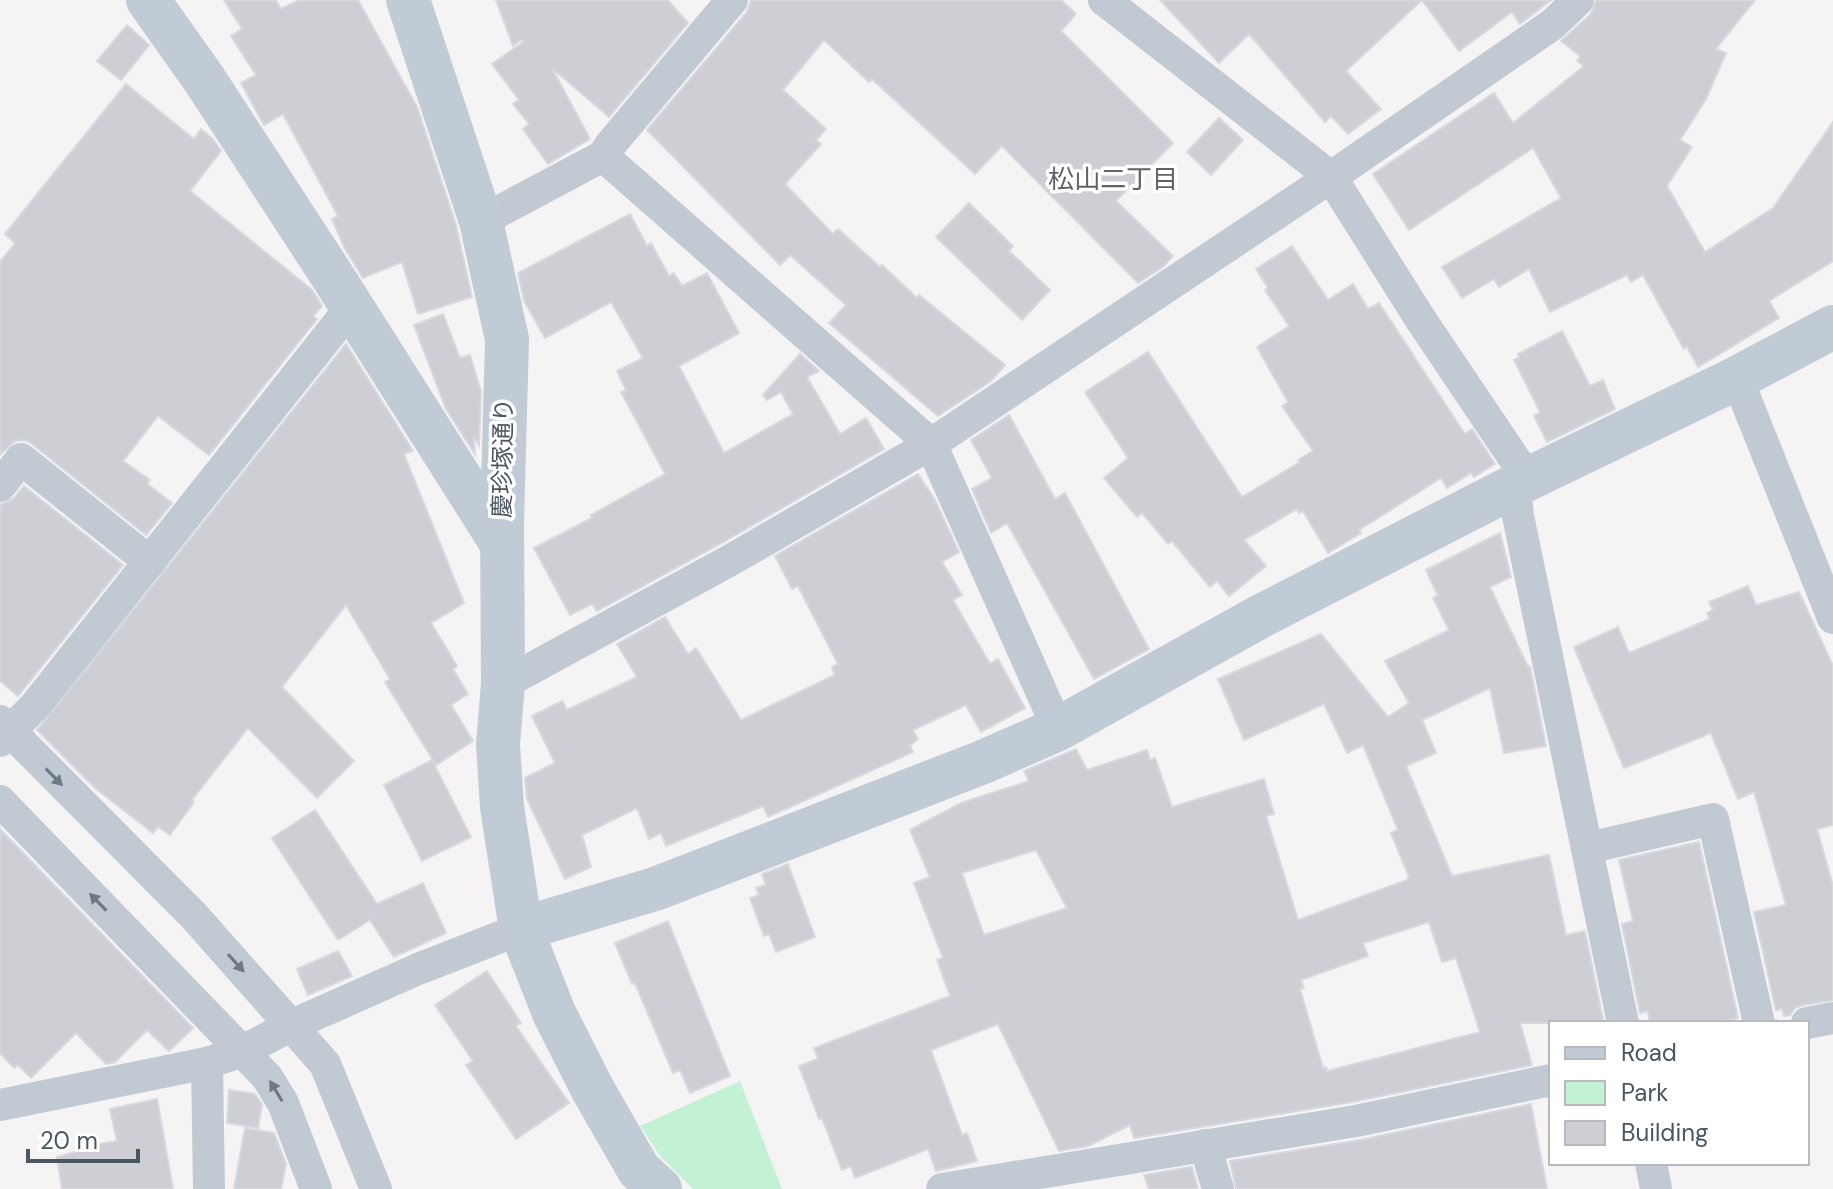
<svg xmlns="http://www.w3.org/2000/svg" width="1833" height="1189" font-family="'DM Sans','Noto Sans JP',sans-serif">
<rect width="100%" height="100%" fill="#f5f3f3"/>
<!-- green -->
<polygon fill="#c3f1d5" points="740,1081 782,1189 693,1189 661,1157 640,1126"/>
<!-- building -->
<g fill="#cdcfd5" stroke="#d7d9de" stroke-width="2" fill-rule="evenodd">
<polygon points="224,0 276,0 281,9 299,0 358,0 417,107 456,225 472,297 418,314 402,262 363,278 345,249 332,219 338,216 283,114 264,125 241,83 256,75 231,36 242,29"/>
<polygon points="496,0 668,0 688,23 609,117 552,68 590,139 548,164 523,129 529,124 513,104 519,100 492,64 523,42 520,40 513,46"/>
<polygon points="751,0 1061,0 1076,14 1061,31 1173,143 1116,201 1173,256 1164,266 1138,283 1002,146 975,174 872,79 869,82 824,40 783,90 826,129 816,140 821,144 785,184 833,234 838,229 880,267 882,265 917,298 919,295 1005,365 991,381 938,416 829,323 846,305 790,255 780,265 647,130 747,12"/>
<polygon points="1160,0 1422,0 1346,71 1381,109 1348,134 1331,116 1325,122 1249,34 1219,63"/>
<polygon points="1422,0 1551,0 1520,24 1512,12 1459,51"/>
<polygon points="1596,0 1755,0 1716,49 1726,53 1706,99 1680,140 1692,147 1667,186 1705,252 1773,208 1833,122 1833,261 1769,301 1779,318 1698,367 1687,347 1684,349 1643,275 1631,282 1627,275 1550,312 1529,269 1499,287 1494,279 1462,298 1442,267 1561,198 1533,148 1409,230 1373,174 1494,93 1513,123 1584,66 1577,61 1580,56 1561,41 1591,14"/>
<polygon points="127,25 149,45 121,80 97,61"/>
<polygon points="126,84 194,139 201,129 213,139 221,151 190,191 312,290 322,306 313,316 317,319 209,455 158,416 123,461 150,480 147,484 172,503 146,535 32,444 25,440 15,441 0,455 0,262 15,243 5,234"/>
<polygon points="1219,118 1243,140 1211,175 1187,152"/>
<polygon points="969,203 1013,246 1009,251 1050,290 1022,320 936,237"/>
<polygon points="630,214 647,246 651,243 669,276 674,273 682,286 707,273 739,333 679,366 724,453 793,414 781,392 767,400 763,395 800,354 819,371 807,377 840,434 866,418 884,449 720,544 597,611 592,604 570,615 534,548 592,518 591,515 665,474 621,392 626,390 617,371 643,358 611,302 545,338 524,301 518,273"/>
<polygon points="1292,246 1328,300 1353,284 1368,309 1379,303 1465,434 1472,429 1495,464 1474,477 1471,473 1447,488 1441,478 1359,530 1361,533 1328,553 1303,511 1299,513 1297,509 1244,540 1266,566 1229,596 1217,581 1210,587 1172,541 1168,544 1142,513 1137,517 1104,478 1128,458 1085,392 1148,352 1242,497 1300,462 1298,460 1313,451 1282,406 1288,402 1257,347 1289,326 1265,290 1268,288 1256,269"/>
<polygon points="443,314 460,358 470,355 481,392 479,445 474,436 475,454 446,409 414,325"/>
<polygon points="1562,331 1590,386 1603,380 1615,409 1547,442 1534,416 1540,412 1514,360 1519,357 1518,354"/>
<polygon points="346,344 413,451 404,454 464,603 431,623 457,666 453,669 468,694 451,705 473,741 436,765 385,682 390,679 346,605 282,687 354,761 317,798 248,728 192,800 194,802 170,835 158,827 153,833 95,788 37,730"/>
<polygon points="1009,415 1055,499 1065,493 1149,649 1094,679 1007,523 991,533 972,489 992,478 971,440"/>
<polygon points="918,474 935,500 959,552 942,562 962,595 953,600 990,664 998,659 1025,708 981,732 966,705 913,730 918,739 910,746 913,752 768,817 763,806 666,846 661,833 649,839 637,808 582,835 591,867 565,879 527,799 525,778 555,763 532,716 562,701 567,710 637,677 617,644 665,617 688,654 696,648 741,720 835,675 832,667 838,664 798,586 792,589 775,556"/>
<polygon points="24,486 123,565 18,696 0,681 0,505 14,498"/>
<path d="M1500 533 1511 577 1490 587 1528 667 1530 666 1546 746 1504 753 1490 688 1422 720 1436 753 1406 766 1452 876 1549 855 1566 935 1585 931 1603 1020 1587 1023H1520L1532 1065 1352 1102 1134 1138 1130 1125 1088 1146 1059 1151 998 1024 931 1050 962 1135 967 1133 977 1161 936 1171 928 1149 855 1178 851 1166 842 1170 822 1118 819 1119 799 1066 818 1059 814 1048 950 996 937 960 943 958 914 883 930 877 910 830 961 803 1029 781 1024 771 1076 749 1087 770 1147 750 1150 760 1155 758 1172 807 1264 779 1274 814 1266 816 1298 920 1407 880 1409 877 1391 833 1398 830 1363 745 1347 753 1324 704 1244 740 1218 679 1321 634 1388 717 1409 703 1385 661 1449 630 1433 598 1438 596 1426 570ZM1036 850 1067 908 984 935 962 873ZM1429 922 1442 962 1456 958 1480 1032 1327 1071 1326 1067 1323 1068 1300 989 1304 988 1301 980 1368 956 1363 943Z"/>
<polygon points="1748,586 1756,605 1799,592 1833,666 1833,825 1817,829 1833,886 1833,1000 1803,1005 1795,1008 1790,1015 1784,1016 1782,1009 1776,1010 1754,912 1786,905 1754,792 1738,799 1711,733 1624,768 1574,647 1618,627 1629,653 1710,619 1707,613 1713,610 1709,602"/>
<polygon points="432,760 471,837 422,861 384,785"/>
<polygon points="315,810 377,904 423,883 446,933 394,957 370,920 338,940 272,838"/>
<polygon points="0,829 193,1028 169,1051 147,1030 115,1062 106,1064 76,1033 31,1078 18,1065 14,1068 0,1053"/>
<polygon points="1699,842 1738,1018 1714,1023 1650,1023 1648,1011 1640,1013 1622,924 1633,921 1619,860"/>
<polygon points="788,864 815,937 776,952 769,934 764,936 750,898 759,895 756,888 766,885 762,874"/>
<polygon points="668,921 730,1076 690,1093 680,1070 673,1073 635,983 632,984 615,943"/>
<polygon points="338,951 352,976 308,995 297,969"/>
<polygon points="487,971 521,1023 516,1026 569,1103 516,1139 466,1065 473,1061 435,1005"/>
<polygon points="229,1090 255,1094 262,1105 258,1128 227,1123"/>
<polygon points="157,1099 173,1189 62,1189 57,1157 82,1150 81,1147 117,1141 110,1109"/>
<polygon points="1531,1104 1547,1189 1236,1189 1230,1161 1360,1140"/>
<polygon points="245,1128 274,1133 286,1164 281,1189 234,1189"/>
<polygon points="1192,1167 1198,1189 1149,1189 1144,1175"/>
</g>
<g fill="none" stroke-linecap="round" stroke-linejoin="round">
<!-- street -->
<g stroke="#c1cad2" stroke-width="32">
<polyline points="1104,0 1331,177 1421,320 1528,479"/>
<polyline points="603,156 931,444 1058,729"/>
<polyline points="481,221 603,156 611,144 732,0"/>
<polyline points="1737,378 1833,618"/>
<polyline points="0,486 21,459 150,562"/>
<polyline points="1515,488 1518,516 1623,1023"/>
<polyline points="503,684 729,561 931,444 1331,177 1553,24 1578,0"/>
<polyline points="0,721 194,916 325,1064 376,1189"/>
<polyline points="0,741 35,706 352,306"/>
<polyline points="0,801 267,1077 283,1103 316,1189"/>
<polyline points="1588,848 1713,819 1759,1023"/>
<polyline points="1807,1023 1833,1018"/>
<polyline points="207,1063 209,1189"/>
<polyline points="0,1105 207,1063 243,1051 292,1025 418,969 521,929"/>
<polyline points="1205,1145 1218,1189"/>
<polyline points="1651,1163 1656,1189"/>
<polyline points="942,1189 1356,1121 1551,1080"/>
</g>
<!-- secondary -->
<g stroke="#c1cbd6" stroke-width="44">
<polyline points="148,0 204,79 333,277 502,544"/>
<polyline points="408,0 481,221 507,339 502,522 503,684 498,744 502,807 521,929 554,1013 593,1090 639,1170 660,1189"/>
<polyline points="521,929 655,889 983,762 1058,729 1261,616 1528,479 1737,378 1833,327"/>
</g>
</g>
<!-- one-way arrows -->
<defs><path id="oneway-solid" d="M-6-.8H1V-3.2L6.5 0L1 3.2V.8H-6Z" transform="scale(2)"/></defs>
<g fill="#6e7983">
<use href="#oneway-solid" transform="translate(54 777) rotate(46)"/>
<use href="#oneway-solid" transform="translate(98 902) rotate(-134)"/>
<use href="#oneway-solid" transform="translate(236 963) rotate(48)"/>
<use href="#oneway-solid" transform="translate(276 1091) rotate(-121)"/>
</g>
<g text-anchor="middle" stroke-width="7" stroke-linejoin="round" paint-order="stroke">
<!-- street labels -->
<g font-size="24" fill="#4a5661" stroke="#fff">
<text transform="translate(503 458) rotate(-89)" y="8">慶珍塚通り</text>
</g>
<!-- neighbourhood labels -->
<g font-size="26" fill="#5f6368" stroke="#fff">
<text x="1113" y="188">松山二丁目</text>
</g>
</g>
<!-- legend -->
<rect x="1549" y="1021" width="260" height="144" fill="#ffffff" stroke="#b7bbc0" stroke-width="2"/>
<rect x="1565" y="1047" width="40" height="12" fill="#c1cbd6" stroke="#b7bbc0" stroke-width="2"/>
<text x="1621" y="1061" font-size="24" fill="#4a5661">Road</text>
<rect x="1565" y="1081" width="40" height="24" fill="#c3f1d5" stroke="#b7bbc0" stroke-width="2"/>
<text x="1621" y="1101" font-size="24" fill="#4a5661">Park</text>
<rect x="1565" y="1121" width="40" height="24" fill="#cdcfd5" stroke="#b7bbc0" stroke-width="2"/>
<text x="1621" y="1141" font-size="24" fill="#4a5661">Building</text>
<!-- scale -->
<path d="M28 1149v12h110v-12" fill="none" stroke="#4a5661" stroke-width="4"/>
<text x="40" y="1149" font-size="24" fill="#4a5661" stroke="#ffffff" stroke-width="6" paint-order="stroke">20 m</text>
</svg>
